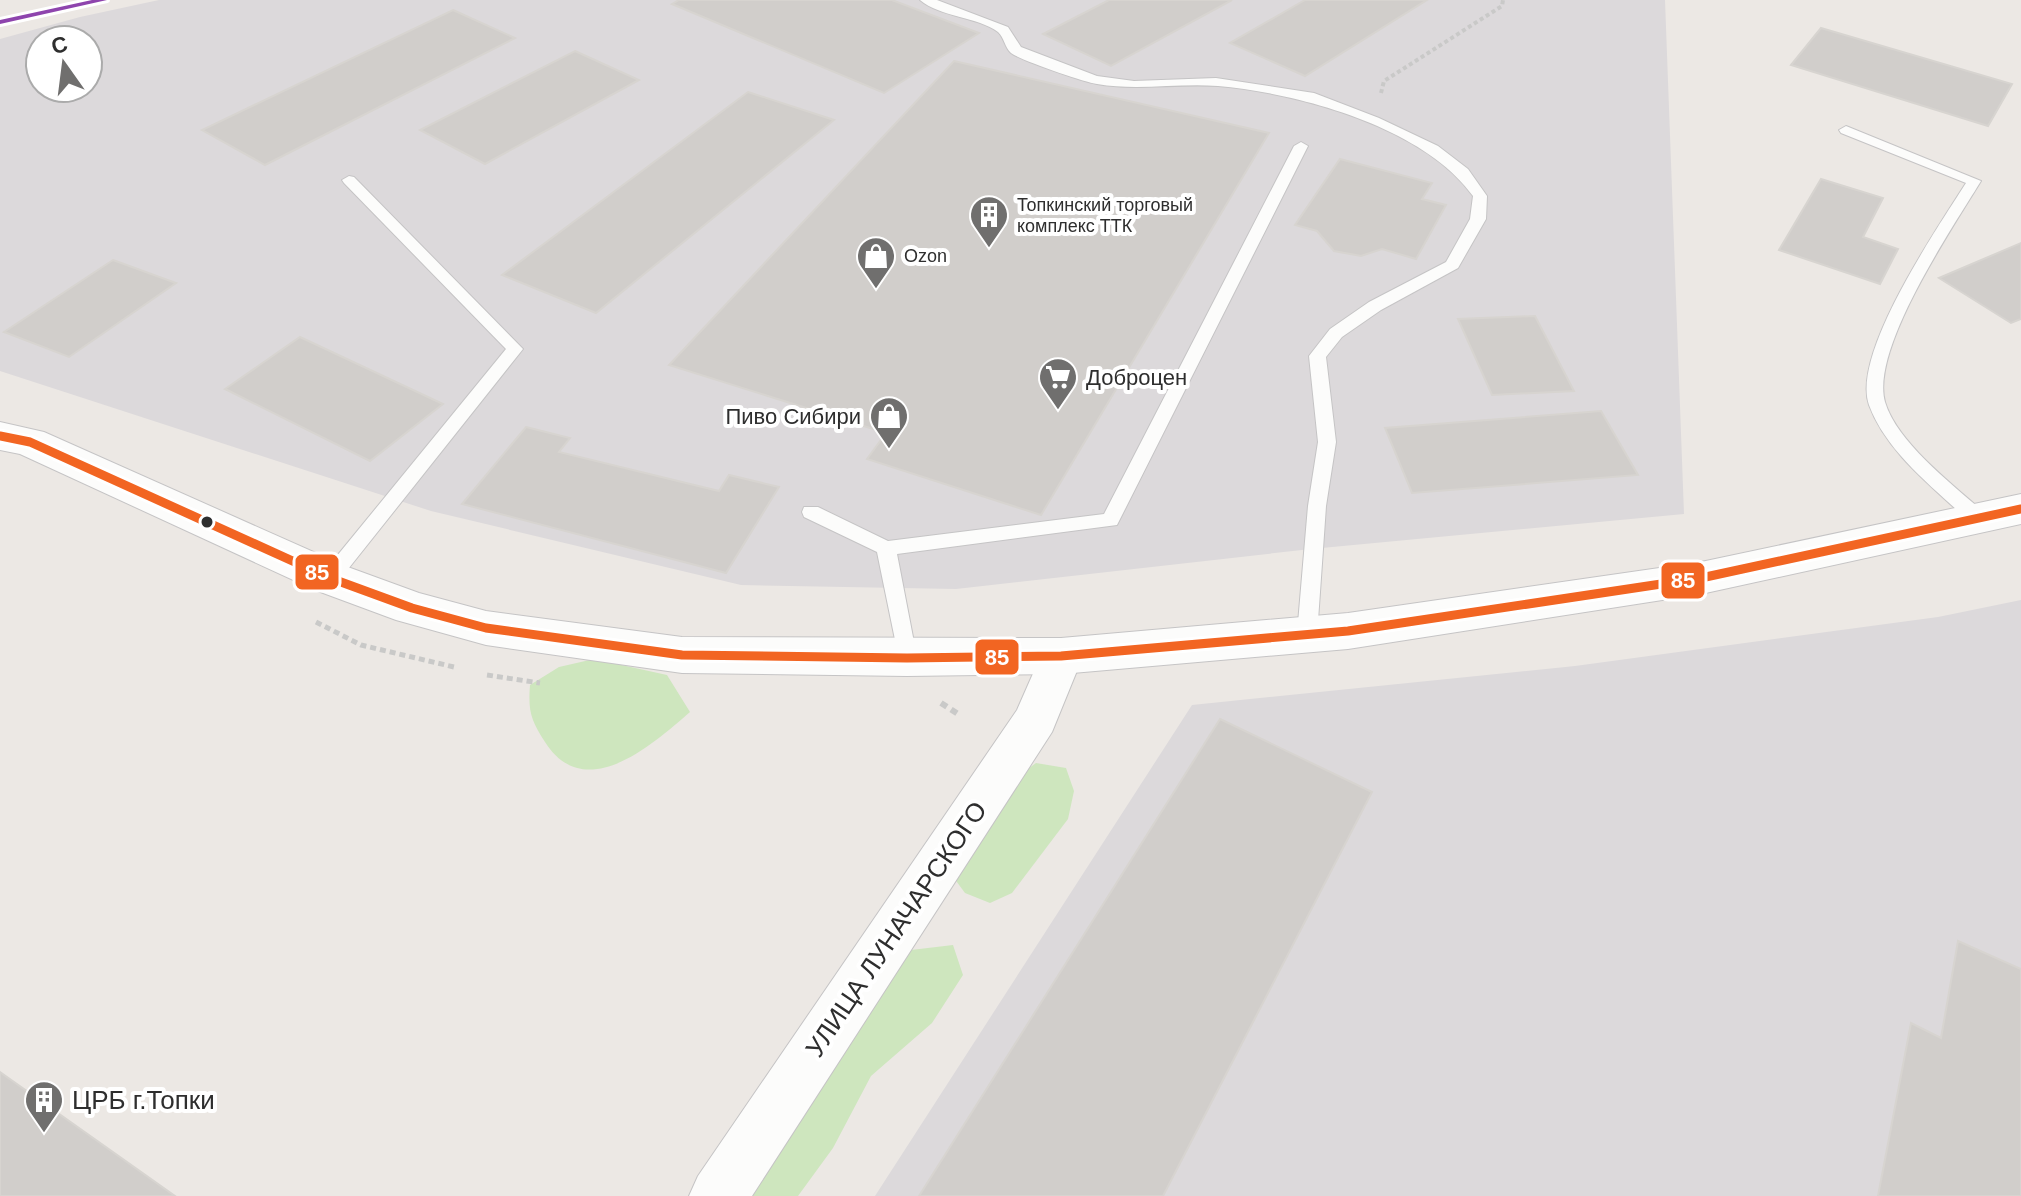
<svg xmlns="http://www.w3.org/2000/svg" width="2021" height="1196" font-family="Helvetica,sans-serif">
<rect width="100%" height="100%" fill="#ece8e4"/>
<!-- industrial -->
<g fill="#dcd9db" fill-rule="evenodd">
<path d="M159 0H1665L1684 514 1311 549 956 589 741 585 431 511 0 371V39L80 17ZM40 40H88V88H40Z"/>
<polygon points="2021,600 2021,1196 875,1196 1192,705 1575,666 1938,617"/>
</g>
<!-- green -->
<g fill="#cee6be">
<path d="M594 659 667 675 690 712C652 745 585 805 545 742 531 720 528 712 530 685L559 667Z"/>
<polygon points="1036,763 1066,768 1074,791 1068,819 1012,893 990,903 965,893 951,874 1009,783"/>
<polygon points="953,945 963,975 932,1023 871,1076 833,1148 798,1196 738,1196 911,950"/>
</g>
<!-- building -->
<g fill="#d1cecb" stroke="#d7d4d0" stroke-width="2">
<polygon points="679,0 892,0 979,33 884,93 672,4"/>
<polygon points="1109,0 1232,0 1111,66 1043,34"/>
<polygon points="1305,0 1427,0 1305,76 1230,43"/>
<polygon points="453,10 515,38 265,165 202,130"/>
<polygon points="1821,28 2012,84 1988,126 1791,65"/>
<polygon points="575,51 639,80 485,164 420,130"/>
<polygon points="954,61 1269,133 1041,515 867,459 886,433 669,365"/>
<polygon points="748,92 834,120 596,313 502,275"/>
<polygon points="1340,159 1432,183 1422,199 1446,205 1416,259 1382,249 1361,256 1334,251 1317,231 1295,225"/>
<polygon points="1821,179 1883,198 1863,237 1898,249 1880,284 1779,250"/>
<polygon points="2021,243 2021,319 2011,323 1939,278"/>
<polygon points="113,260 176,283 69,357 4,332"/>
<polygon points="1535,316 1574,391 1492,395 1458,319"/>
<polygon points="300,337 443,404 370,461 225,389"/>
<polygon points="1601,411 1638,475 1412,493 1385,428"/>
<polygon points="526,427 570,438 559,452 719,491 729,475 779,487 726,573 462,504"/>
<polygon points="1220,719 1372,792 1163,1196 919,1196"/>
<polygon points="1958,941 2021,969 2021,1196 1878,1196 1911,1023 1941,1038"/>
<polygon points="0,1072 175,1196 0,1196"/>
</g>
<g fill="none" stroke-linecap="round" stroke-linejoin="round">
<!-- service casing -->
<g stroke="#c5c4c5" stroke-width="2">
<g id="service">
<path d="M920 0H937L1008 27 1021 47 1097 76 1134 81 1216 78 1314 93 1379 118 1438 146 1468 169 1487 196 1486 219 1458 268 1381 310 1342 337 1326 357 1336 442 1326 506 1317 635 1314 641H1300L1297 635 1308 506 1318 442 1309 356 1330 329 1369 302 1446 262 1470 219 1473 196C1424 127 1298 93 1218 86 1177 83 1137 91 1097 84 1084 82 1020 60 1011 53 1005 48 1004 37 998 32 978 17 940 17 920 0Z"/>
<path d="M1846 126 1981 181C1953 227 1870 349 1885 402 1897 443 1956 487 1987 515L1990 520 1987 525H1973C1937 490 1887 454 1869 405 1851 354 1938 227 1966 183L1841 133 1839 130Z"/>
<polygon points="1301,142 1308,146 1117,525 897,554 917,658 914,664 907,666 900,664 877,552 804,517 802,512 804,507 818,507 888,541 1104,514 1294,146"/>
<polygon points="349,176 354,177 523,349 337,583 323,583 320,578 323,573 506,349 344,183 342,180"/>
</g>
</g>
<!-- minor casing -->
<g stroke="#c5c4c5" stroke-width="2">
<polygon id="minor" points="1061,639 1076,644 1083,656 1052,732 752,1196 689,1196 698,1176 1017,710 1046,644"/>
</g>
<!-- tertiary casing -->
<g stroke="#c5c4c5" stroke-width="2">
<polygon id="tertiary" points="0,422 44,432 345,566 419,593 486,611 682,637 1061,638 1348,613 1701,562 2021,494 2021,524 1701,594 1348,649 1061,674 907,676 682,673 486,645 396,620 315,590 20,454 0,450"/>
</g>
<!-- path-far2 -->
<polyline stroke="#c9c9c8" stroke-width="4" stroke-dasharray="4 3" stroke-linecap="butt" points="1381,93 1384,81 1502,6 1503,0"/>
<!-- path-far1 -->
<g stroke="#c9c9c8" stroke-width="5" stroke-dasharray="6 4" stroke-linecap="butt">
<polyline points="316,622 361,645 454,667"/>
<polyline points="487,675 540,683"/>
</g>
<!-- path -->
<polyline stroke="#c9c9c8" stroke-width="6" stroke-dasharray="7 5" stroke-linecap="butt" points="941,703 961,716"/>
<!-- service -->
<use href="#service" fill="#fcfcfb" fill-rule="evenodd"/>
<!-- minor -->
<use href="#minor" fill="#fcfcfb" fill-rule="evenodd"/>
<!-- tertiary -->
<use href="#tertiary" fill="#fcfcfb" fill-rule="evenodd"/>
<!-- bus-1 casing -->
<g stroke="#fff" stroke-width="15">
<polyline id="bus-1" points="0,436 30,442 330,578 412,608 486,628 682,655 907,658 1061,656 1348,631 1701,578 2021,509"/>
</g>
<!-- bus-1 -->
<use href="#bus-1" stroke="#f26522" stroke-width="9"/>
<!-- rail-1 casing -->
<g stroke="#fff" stroke-width="6">
<polygon id="rail-1" points="92,0 107,0 0,24 0,20"/>
</g>
<!-- rail-1 -->
<use href="#rail-1" fill="#8e44ad" fill-rule="evenodd"/>
</g>
<!-- icons -->
<defs>
<g id="building-pin" transform="scale(2)"><path d="M0 17L-7.5 6A9.5 9.5 0 1 1 7.5 6Z" fill="#706f6e" stroke="#fff"/><path d="M-4-6H4V6H1V3H-1V6H-4ZM-2.5-4.3h1.7v1.8h-1.7ZM.8-4.3h1.7v1.8H.8ZM-2.5-1h1.7V.8h-1.7ZM.8-1h1.7V.8H.8Z" fill="#fff"/></g>
<g id="shop-pin" transform="scale(2)"><path d="M0 17L-7.5 6A9.5 9.5 0 1 1 7.5 6Z" fill="#706f6e" stroke="#fff"/><path d="M-5-2.5h2.3a2.7 3.5 0 0 1 5.4 0H5L5.5 6h-11ZM-1.5-2.5h3a1.5 2.3 0 0 0-3 0Z" fill="#fff"/></g>
<g id="supermarket-pin" transform="scale(2)"><path d="M0 17L-7.5 6A9.5 9.5 0 1 1 7.5 6Z" fill="#706f6e" stroke="#fff"/><path d="M-6-5.5h2.5l.6 2H6L4.5 2H-2.5L-4.4-4H-6ZM-1.5 3.2a1.3 1.3 0 1 0 .1 0ZM3 3.2a1.3 1.3 0 1 0 .1 0Z" fill="#fff"/></g>
</defs>
<g fill-rule="evenodd">
<use href="#building-pin" x="989" y="215"/>
<use href="#shop-pin" x="876" y="256"/>
<use href="#supermarket-pin" x="1058" y="377"/>
<use href="#shop-pin" x="889" y="416"/>
<use href="#building-pin" x="44" y="1100"/>
</g>
<!-- markers -->
<circle fill="#2e2e2e" stroke="#fff" stroke-width="3" cx="207" cy="522" r="7"/>
<g text-anchor="middle" stroke-width="8" stroke-linejoin="round" paint-order="stroke">
<!-- far-poi labels -->
<g font-size="18" fill="#2e2e2e" stroke="#fff" text-anchor="start">
<text x="1017" y="211">Топкинский торговый<tspan x="1017" dy="21">комплекс ТТК</tspan></text>
<text x="904" y="262">Ozon</text>
</g>
<!-- poi labels -->
<g font-size="22" fill="#2e2e2e" stroke="#fff" text-anchor="start">
<text x="1086" y="385">Доброцен</text>
<text x="861" y="424" text-anchor="end">Пиво Сибири</text>
</g>
<!-- near-street labels -->
<g font-size="26" fill="#2e2e2e" stroke="#fff">
<text transform="translate(896 929) rotate(-56)" y="9">УЛИЦА ЛУНАЧАРСКОГО</text>
</g>
<!-- near-poi labels -->
<g font-size="26" fill="#2e2e2e" stroke="#fff" text-anchor="start">
<text x="72" y="1109">ЦРБ г.Топки</text>
</g>
</g>
<g stroke="#fff" stroke-width="3">
<rect x="294" y="553" width="46" height="38" rx="8" fill="#f26522"/>
<rect x="1660" y="561" width="46" height="39" rx="8" fill="#f26522"/>
<rect x="974" y="638" width="46" height="38" rx="8" fill="#f26522"/>
</g>
<g font-size="22" text-anchor="middle" font-weight="bold" fill="#fff">
<text x="317" y="580">85</text>
<text x="1683" y="588">85</text>
<text x="997" y="665">85</text>
</g>
<!-- north arrow -->
<g transform="translate(64 64) rotate(346)"><circle r="38" fill="#ffffff" stroke="#ababab" stroke-width="2"/>
<path d="M0-6L14 30L0 20L-14 30Z" fill="#706f6e"/>
<text y="-12" font-size="22" font-weight="bold" text-anchor="middle" fill="#2e2e2e">С</text>
</g>
</svg>
